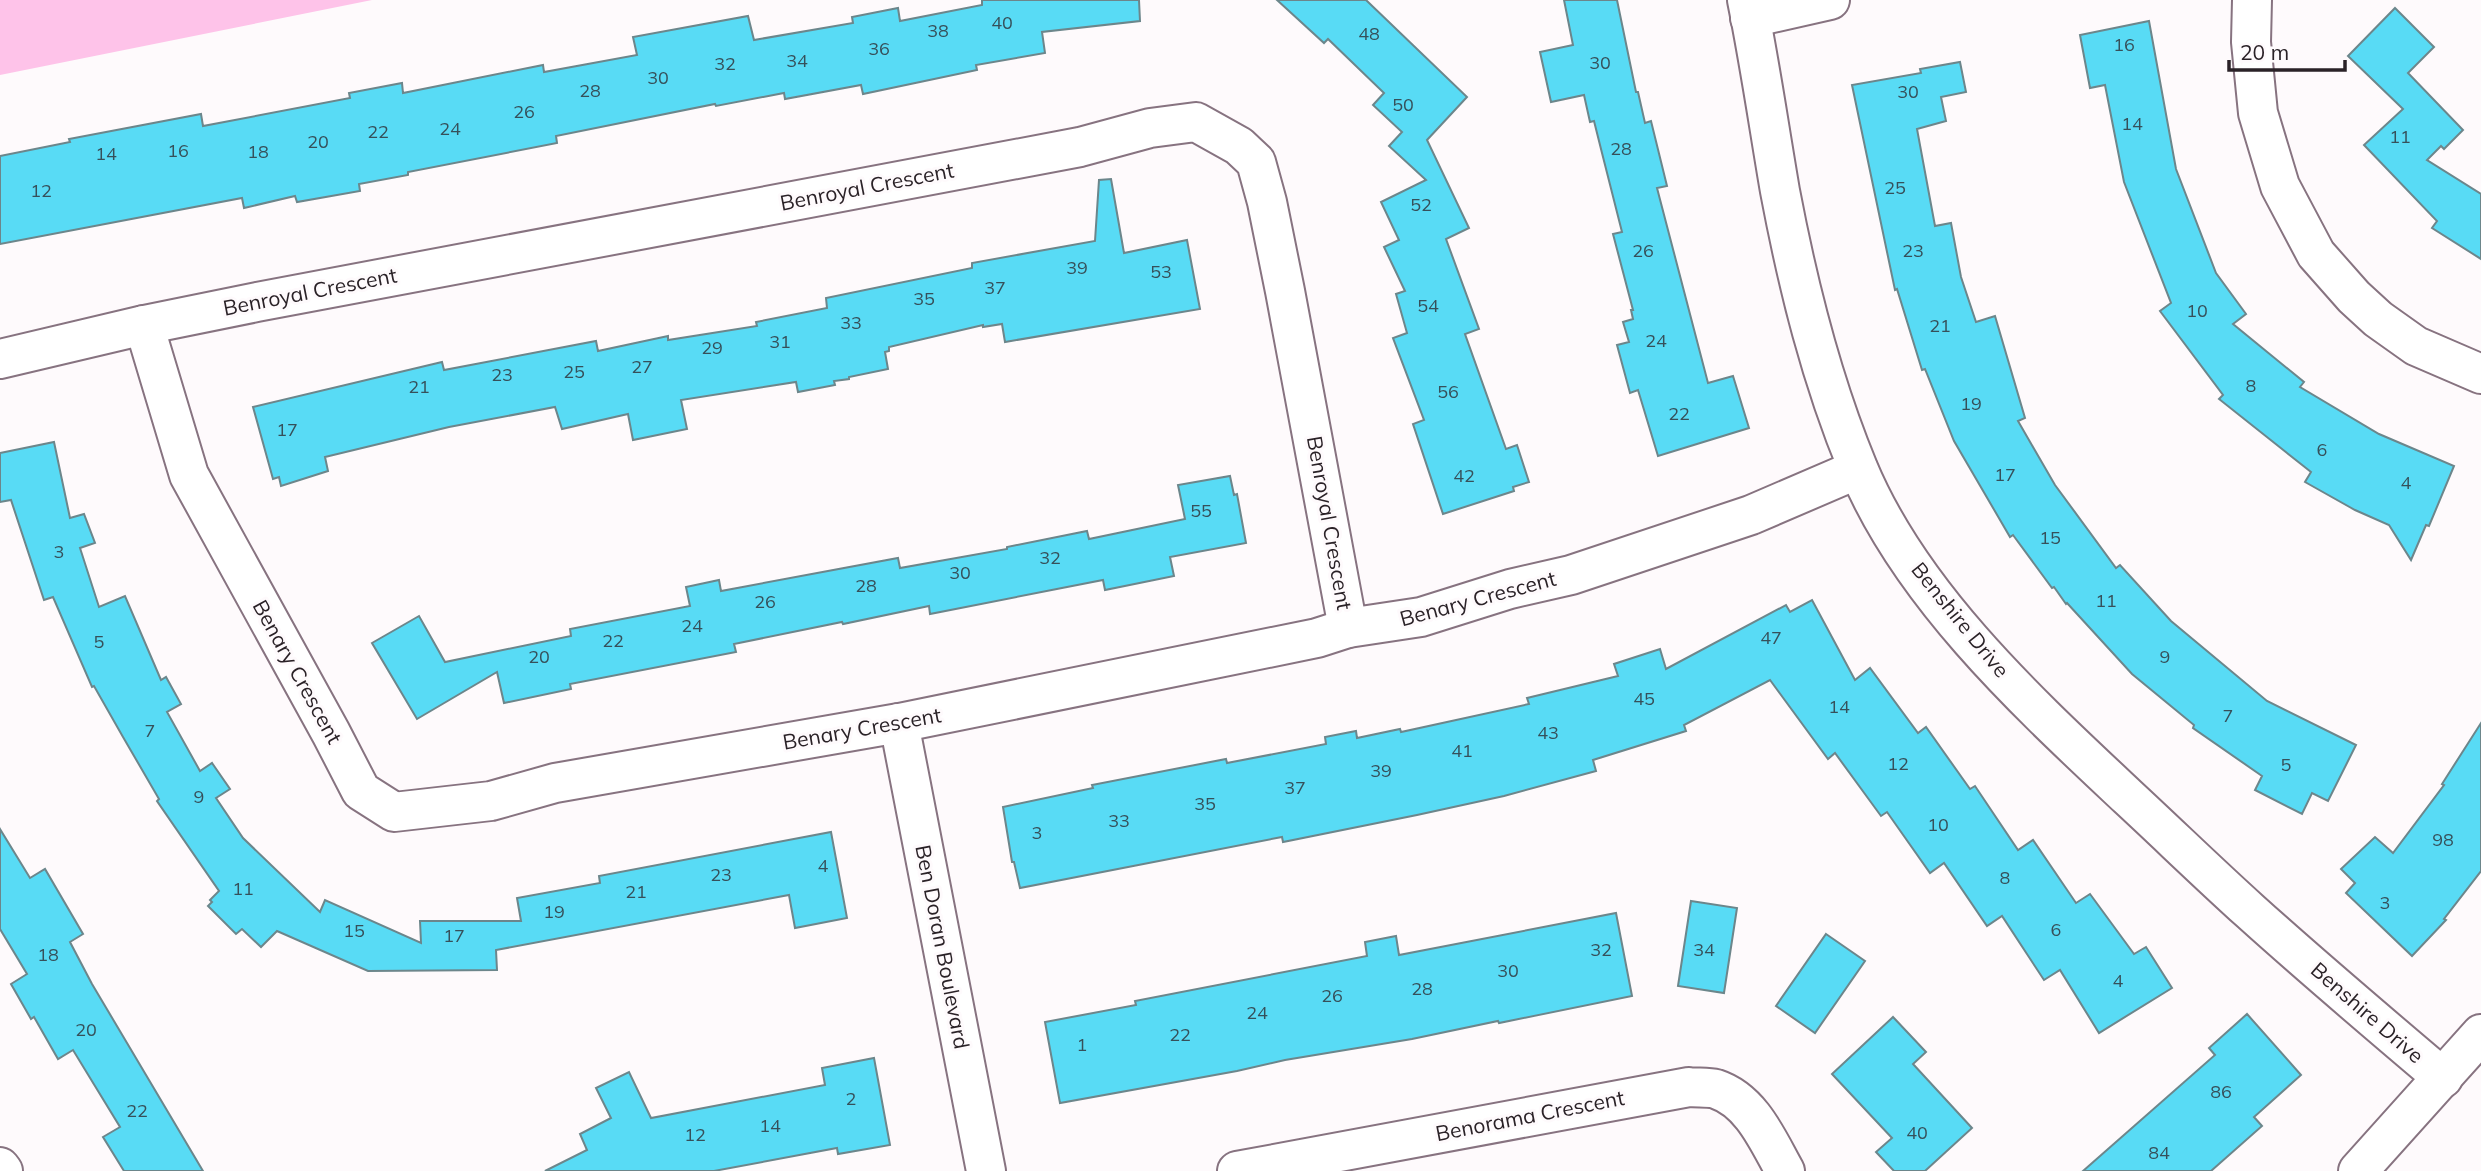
<svg xmlns="http://www.w3.org/2000/svg" width="2481" height="1171" font-family="Mulish,sans-serif">
<rect width="100%" height="100%" fill="#fefafc"/>
<!-- green -->
<polygon fill="#fec3e9" points="0,0 372,0 0,75"/>
<!-- building -->
<g fill="#58dbf5" stroke="#6c868b" stroke-width="2">
<polygon points="982,0 1139,0 1140,21 1042,32 1045,53 976,65 977,70 863,94 861,85 785,99 784,93 716,106 715,104 556,136 557,143 408,172 408,175 359,184 360,191 297,202 295,196 244,208 242,198 0,244 0,156 70,142 69,139 201,114 203,126 350,98 349,93 402,83 403,93 543,65 544,72 637,55 633,37 748,16 754,40 853,23 852,17 898,8 900,21 982,5"/>
<polygon points="1277,0 1366,0 1467,97 1427,140 1469,228 1446,239 1479,329 1465,334 1506,449 1517,445 1529,482 1513,487 1514,491 1443,514 1413,424 1424,420 1393,338 1407,333 1396,294 1405,291 1384,247 1399,240 1381,202 1426,180 1389,146 1402,132 1373,105 1384,93 1328,39 1324,43"/>
<polygon points="1564,0 1617,0 1636,92 1638,92 1645,123 1651,121 1667,186 1657,188 1708,383 1733,376 1749,428 1658,456 1638,390 1630,393 1617,345 1629,342 1623,322 1633,319 1631,310 1633,310 1613,234 1622,232 1602,153 1594,121 1590,122 1584,95 1551,102 1540,52 1573,45"/>
<polygon points="2395,8 2434,47 2408,73 2463,130 2444,149 2441,146 2427,160 2481,194 2481,259 2432,228 2437,221 2364,145 2403,109 2348,56"/>
<polygon points="2149,21 2176,169 2216,273 2246,314 2233,324 2304,382 2300,387 2379,434 2454,466 2429,526 2426,525 2411,560 2389,525 2355,510 2305,482 2311,472 2219,399 2223,395 2160,311 2171,303 2124,182 2105,85 2090,88 2080,35"/>
<polygon points="1960,62 1966,92 1941,97 1946,121 1917,129 1935,226 1951,223 1961,277 1976,322 1995,316 2025,418 2018,421 2055,485 2116,568 2120,565 2171,621 2267,701 2356,745 2328,801 2312,793 2302,814 2255,790 2262,776 2193,728 2194,725 2132,674 2067,603 2066,604 2054,587 2052,588 2013,535 2010,537 1954,441 1925,369 1922,370 1897,289 1895,290 1852,85 1921,73 1920,69"/>
<polygon points="1111,179 1124,253 1187,240 1200,309 1005,342 1002,324 983,327 983,325 889,347 889,351 885,352 888,369 849,377 849,379 834,381 835,385 798,392 796,382 681,400 687,429 633,440 628,414 562,429 555,407 449,427 325,457 328,471 281,486 279,477 273,479 253,407 442,362 444,370 596,341 598,351 668,336 668,340 757,326 756,322 827,308 826,298 972,268 972,263 1095,241 1099,180"/>
<polygon points="54,442 70,518 84,514 95,543 80,548 99,607 125,596 161,680 166,677 181,704 167,712 200,771 212,763 230,789 216,798 243,838 320,912 325,900 421,943 420,921 521,921 517,898 600,883 599,876 831,832 847,918 795,928 789,895 496,950 497,970 368,971 277,931 261,947 242,929 236,934 208,906 212,902 210,900 219,891 157,801 159,799 123,737 94,686 92,687 53,597 44,600 11,500 0,502 0,453"/>
<polygon points="1230,476 1234,495 1237,494 1246,543 1170,557 1174,576 1105,590 1103,580 930,614 929,606 843,624 842,622 734,644 736,652 570,684 571,689 504,703 497,672 417,719 372,643 419,616 445,662 571,636 570,629 690,606 686,587 719,580 721,591 898,558 900,568 1007,549 1007,547 1087,531 1089,539 1185,519 1178,485"/>
<polygon points="1812,600 1855,680 1870,668 1918,733 1926,727 1970,789 1975,786 2018,850 2033,840 2076,903 2090,894 2134,954 2146,947 2172,988 2099,1033 2060,970 2044,980 2002,916 1987,926 1944,863 1930,873 1887,812 1881,816 1835,753 1828,759 1770,680 1684,725 1686,731 1593,760 1596,771 1504,796 1417,815 1283,842 1282,837 1020,888 1014,862 1012,862 1003,807 1093,788 1092,785 1226,759 1227,763 1326,744 1325,737 1356,731 1357,738 1400,729 1401,732 1529,704 1527,698 1618,676 1614,664 1660,649 1666,669 1786,605 1790,612"/>
<polygon points="2481,723 2481,871 2444,919 2446,920 2412,956 2346,893 2355,883 2341,869 2375,837 2393,853 2444,785 2442,784"/>
<polygon points="0,829 30,878 45,869 83,934 70,942 92,984 203,1171 124,1171 103,1137 120,1127 73,1050 58,1059 34,1017 31,1019 11,984 27,974 0,929"/>
<polygon points="1691,901 1737,908 1724,993 1678,986"/>
<polygon points="1616,913 1632,996 1499,1023 1498,1021 1412,1039 1285,1060 1237,1071 1060,1103 1045,1022 1136,1005 1135,1001 1367,956 1365,942 1396,936 1399,955"/>
<polygon points="1826,934 1865,961 1815,1033 1776,1006"/>
<polygon points="2247,1014 2301,1075 2254,1117 2262,1126 2211,1171 2083,1171 2215,1055 2209,1048"/>
<polygon points="1893,1017 1926,1052 1913,1064 1972,1128 1925,1171 1894,1171 1876,1152 1892,1138 1832,1074"/>
<polygon points="874,1058 890,1145 838,1154 837,1148 714,1171 545,1171 587,1150 580,1134 611,1118 596,1088 629,1072 651,1118 825,1085 822,1068"/>
</g>
<g fill="none" stroke-linecap="round" stroke-linejoin="round">
<!-- minor casing -->
<g stroke="#877380" stroke-width="42">
<g id="minor">
<path d="M1747 0C1760 64 1769 127 1780 191 1798 286 1821 379 1858 468 1911 596 2029 704 2128 797 2169 835 2209 874 2250 911 2313 968 2378 1023 2443 1078"/>
<polyline points="2252,0 2251,42 2258,113 2280,186 2316,254 2354,297 2378,319 2416,346 2481,374"/>
<polyline points="1750,18 1830,0"/>
<polyline points="144,325 189,475 331,733 361,791 394,812 491,801 555,783 899,723 1317,638 1348,628 1421,617 1510,589 1571,575 1751,515 1858,469"/>
<polyline points="0,359 144,325 257,302 1080,147 1150,128 1196,122 1239,146 1256,162 1267,202 1285,291 1348,628"/>
<polyline points="899,723 986,1171"/>
<polyline points="0,1167 3,1171"/>
<path d="M1237 1171 1689 1087C1697 1088 1708 1087 1716 1089 1752 1101 1768 1141 1785 1171"/>
<polyline points="2358,1171 2481,1034"/>
</g>
</g>
<!-- minor -->
<use href="#minor" stroke="#fff" stroke-width="38"/>
</g>
<g text-anchor="middle" stroke-width="6" stroke-linejoin="round" paint-order="stroke">
<!-- number labels -->
<g font-size="18" fill="#36505a">
<text x="1002" y="29">40</text>
<text x="938" y="37">38</text>
<text x="1369" y="40">48</text>
<text x="2124" y="51">16</text>
<text x="879" y="55">36</text>
<text x="797" y="67">34</text>
<text x="1600" y="69">30</text>
<text x="725" y="70">32</text>
<text x="658" y="84">30</text>
<text x="590" y="97">28</text>
<text x="1908" y="98">30</text>
<text x="1403" y="111">50</text>
<text x="524" y="118">26</text>
<text x="2132" y="130">14</text>
<text x="450" y="135">24</text>
<text x="378" y="138">22</text>
<text x="2400" y="143">11</text>
<text x="318" y="148">20</text>
<text x="1621" y="155">28</text>
<text x="178" y="157">16</text>
<text x="258" y="158">18</text>
<text x="106" y="160">14</text>
<text x="1895" y="194">25</text>
<text x="41" y="197">12</text>
<text x="1421" y="211">52</text>
<text x="1643" y="257">26</text>
<text x="1913" y="257">23</text>
<text x="1077" y="274">39</text>
<text x="1161" y="278">53</text>
<text x="995" y="294">37</text>
<text x="924" y="305">35</text>
<text x="1428" y="312">54</text>
<text x="2197" y="317">10</text>
<text x="851" y="329">33</text>
<text x="1940" y="332">21</text>
<text x="1656" y="347">24</text>
<text x="780" y="348">31</text>
<text x="712" y="354">29</text>
<text x="642" y="373">27</text>
<text x="574" y="378">25</text>
<text x="502" y="381">23</text>
<text x="2251" y="392">8</text>
<text x="419" y="393">21</text>
<text x="1448" y="398">56</text>
<text x="1971" y="410">19</text>
<text x="1679" y="420">22</text>
<text x="287" y="436">17</text>
<text x="2322" y="456">6</text>
<text x="2005" y="481">17</text>
<text x="1464" y="482">42</text>
<text x="2406" y="489">4</text>
<text x="1201" y="517">55</text>
<text x="2050" y="544">15</text>
<text x="59" y="558">3</text>
<text x="1050" y="564">32</text>
<text x="960" y="579">30</text>
<text x="866" y="592">28</text>
<text x="2106" y="607">11</text>
<text x="765" y="608">26</text>
<text x="692" y="632">24</text>
<text x="1771" y="644">47</text>
<text x="613" y="647">22</text>
<text x="99" y="648">5</text>
<text x="539" y="663">20</text>
<text x="2165" y="663">9</text>
<text x="1644" y="705">45</text>
<text x="1839" y="713">14</text>
<text x="2228" y="722">7</text>
<text x="150" y="737">7</text>
<text x="1548" y="739">43</text>
<text x="1462" y="757">41</text>
<text x="1898" y="770">12</text>
<text x="2286" y="771">5</text>
<text x="1381" y="777">39</text>
<text x="1295" y="794">37</text>
<text x="199" y="803">9</text>
<text x="1205" y="810">35</text>
<text x="1119" y="827">33</text>
<text x="1938" y="831">10</text>
<text x="1037" y="839">3</text>
<text x="2443" y="846">98</text>
<text x="823" y="872">4</text>
<text x="721" y="881">23</text>
<text x="2005" y="884">8</text>
<text x="243" y="895">11</text>
<text x="636" y="898">21</text>
<text x="2385" y="909">3</text>
<text x="554" y="918">19</text>
<text x="2056" y="936">6</text>
<text x="354" y="937">15</text>
<text x="454" y="942">17</text>
<text x="1601" y="956">32</text>
<text x="1704" y="956">34</text>
<text x="48" y="961">18</text>
<text x="1508" y="977">30</text>
<text x="2118" y="987">4</text>
<text x="1422" y="995">28</text>
<text x="1332" y="1002">26</text>
<text x="1257" y="1019">24</text>
<text x="86" y="1036">20</text>
<text x="1180" y="1041">22</text>
<text x="1082" y="1051">1</text>
<text x="2221" y="1098">86</text>
<text x="851" y="1105">2</text>
<text x="137" y="1117">22</text>
<text x="770" y="1132">14</text>
<text x="1917" y="1139">40</text>
<text x="695" y="1141">12</text>
<text x="2159" y="1159">84</text>
</g>
<!-- street labels -->
<g font-size="21" fill="#2a2227" stroke="#fefafc">
<text transform="translate(867 187) rotate(-11)" y="7">Benroyal Crescent</text>
<text transform="translate(310 292) rotate(-11)" y="7">Benroyal Crescent</text>
<text transform="translate(1329 523) rotate(80)" y="7">Benroyal Crescent</text>
<text transform="translate(1478 599) rotate(-15)" y="7">Benary Crescent</text>
<text transform="translate(1960 620) rotate(51)" y="7">Benshire Drive</text>
<text transform="translate(297 672) rotate(61)" y="7">Benary Crescent</text>
<text transform="translate(862 729) rotate(-10)" y="7">Benary Crescent</text>
<text transform="translate(942 947) rotate(79)" y="7">Ben Doran Boulevard</text>
<text transform="translate(2367 1013) rotate(41)" y="7">Benshire Drive</text>
<text transform="translate(1530 1116) rotate(-11)" y="7">Benorama Crescent</text>
</g>
</g>
<!-- scale -->
<path d="M2229 60v10h116v-10" fill="none" stroke="#2a2227" stroke-width="3.5"/>
<text x="2240" y="60" font-size="21" fill="#2a2227" stroke="#fefafc" stroke-width="5" paint-order="stroke">20 m</text>
</svg>
